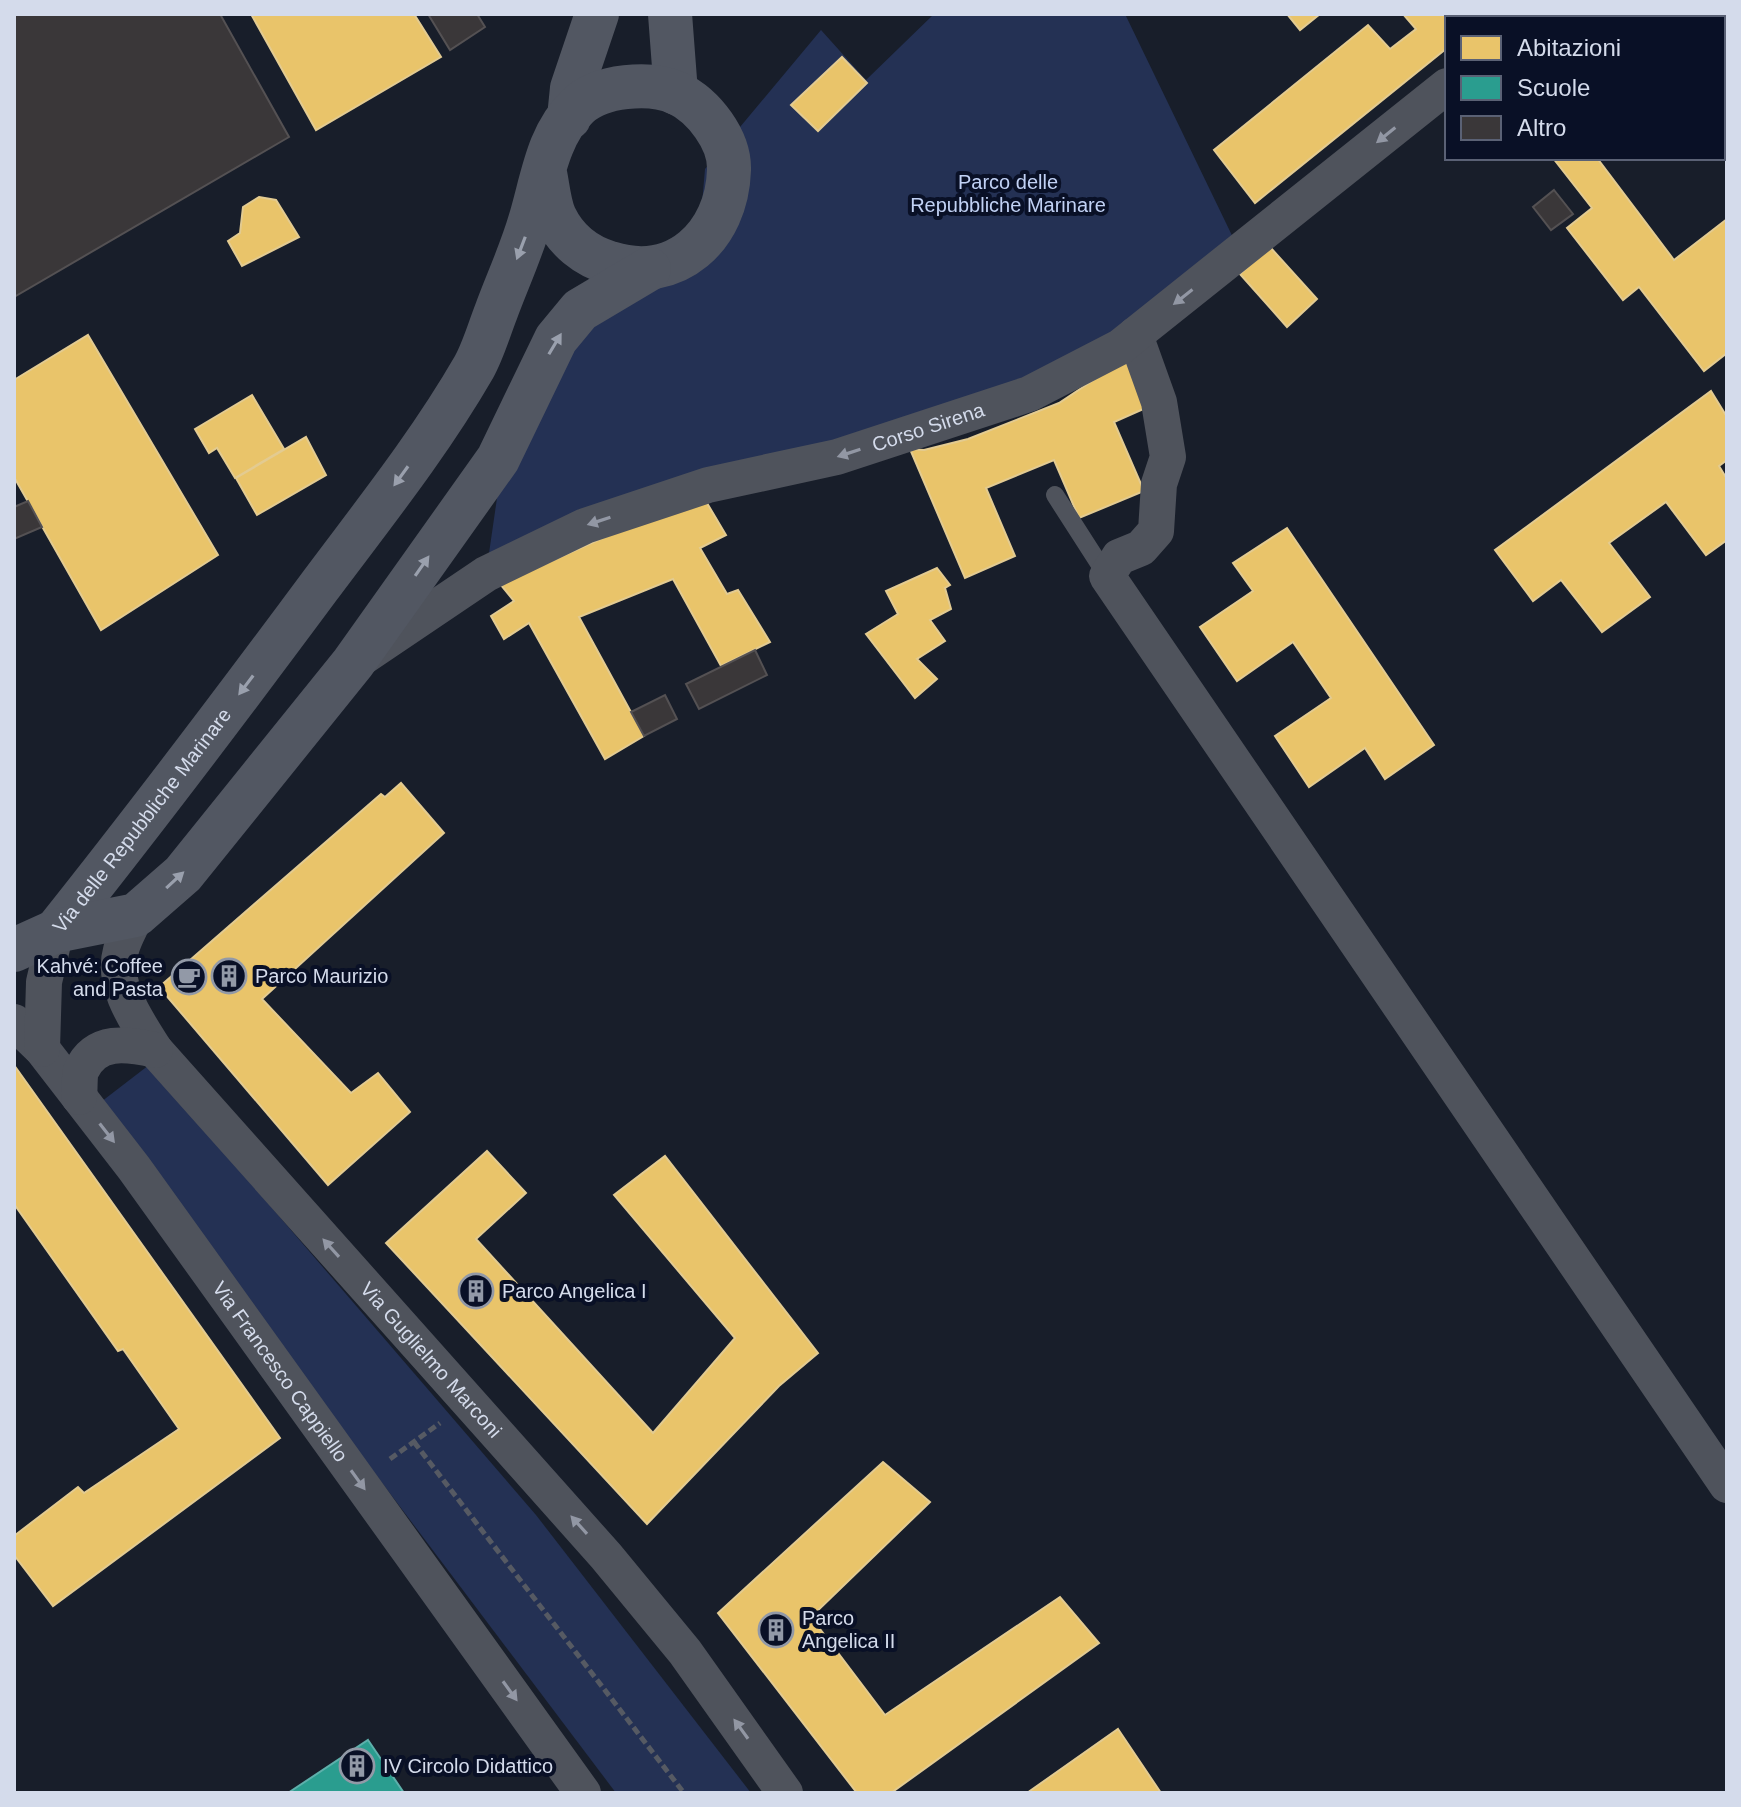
<svg xmlns="http://www.w3.org/2000/svg" width="1741" height="1807" font-family="Arial,sans-serif">
<rect width="100%" height="100%" fill="#181e2a"/>
<!-- green -->
<g fill="#243154">
<polygon points="934,14 1125,14 1240,252 1029,394 486,574 497,498 560,361 594,320 652,281 702,204 705,169 821,30 866,80"/>
<polygon points="149,1065 536,1515 751,1793 616,1793 97,1105"/>
</g>
<!-- homes -->
<g fill="#e9c46a" stroke="#e3cb91" stroke-width="2">
<polygon points="251,14 414,14 441,57 316,130"/>
<polygon points="1287,14 1320,14 1300,30"/>
<polygon points="1403,14 1489,14 1484,18 1447,18 1447,48 1255,203 1214,150 1368,25 1390,49 1416,29"/>
<polygon points="1550,14 1667,14 1664,18 1545,18"/>
<polygon points="842,57 867,83 818,131 791,105"/>
<polygon points="1553,158 1597,158 1674,260 1727,219 1727,353 1704,371 1639,287 1623,300 1567,228 1592,208"/>
<polygon points="259,197 276,200 299,237 242,266 228,241 240,233 243,207"/>
<polygon points="1270,247 1317,299 1287,327 1240,274"/>
<polygon points="88,335 218,555 101,630 14,477 14,380"/>
<polygon points="1125,359 1148,407 1114,422 1144,491 1079,518 1054,460 986,488 1015,556 965,578 910,449 924,450 968,439 1059,403"/>
<polygon points="1711,391 1727,417 1727,460 1719,466 1727,479 1727,540 1706,555 1666,502 1609,543 1650,597 1602,632 1561,580 1533,601 1495,550"/>
<polygon points="252,395 284,449 235,478 217,448 209,453 195,429"/>
<polygon points="306,437 326,475 257,515 236,478"/>
<polygon points="704,498 726,535 700,548 727,594 738,590 770,642 721,666 673,579 579,617 644,736 605,759 529,623 504,639 491,616 514,601 500,584 670,508"/>
<polygon points="1287,528 1434,745 1385,779 1365,748 1309,787 1275,736 1331,698 1293,642 1237,681 1200,627 1253,591 1233,563"/>
<polygon points="937,568 950,585 945,588 951,609 930,620 945,641 917,659 937,679 915,698 866,634 898,614 886,591"/>
<polygon points="401,783 444,833 262,999 351,1093 378,1073 410,1112 328,1185 159,987 381,794 385,797"/>
<polygon points="14,1065 280,1438 53,1606 14,1555 14,1536 78,1487 84,1493 179,1429 123,1349 118,1351 14,1204"/>
<polygon points="487,1151 526,1193 476,1239 653,1433 735,1338 614,1195 665,1156 818,1353 779,1386 647,1524 386,1243"/>
<polygon points="883,1462 930,1502 811,1617 885,1715 1060,1597 1099,1643 891,1793 857,1793 718,1613"/>
<polygon points="1118,1729 1161,1793 1027,1793"/>
</g>
<!-- schools -->
<polygon fill="#2a9d8f" stroke="#5db0ab" stroke-width="2" points="368,1740 404,1793 288,1793"/>
<!-- building -->
<g fill="#3a3739" stroke="#545153" stroke-width="2">
<polygon points="14,14 220,14 289,137 14,297"/>
<polygon points="428,14 477,14 485,27 450,50"/>
<polygon points="1554,190 1573,214 1551,230 1533,207"/>
<polygon points="28,501 42,527 14,539 14,507"/>
<polygon points="755,650 767,675 699,709 686,684"/>
<polygon points="665,695 677,719 644,736 631,712"/>
</g>
<g fill="none" stroke-linecap="round" stroke-linejoin="round">
<!-- path -->
<g stroke="#565a63" stroke-width="5" stroke-dasharray="8 4" stroke-linecap="butt">
<polyline points="414,1442 684,1793"/>
<polyline points="390,1459 440,1423"/>
</g>
<!-- lane -->
<polyline stroke="#4f535c" stroke-width="18" points="1055,495 1107,576"/>
<!-- street -->
<g stroke="#4f535c" stroke-width="36">
<polyline points="1533,18 1538,14"/>
<polyline points="1135,335 1159,402 1168,457 1159,484 1156,531 1141,548 1119,557 1107,576 1727,1485"/>
<path id="s1" d="M363 657 486 574 585 526 708 485 837 457 1029 394 1120 347 1447 86"/>
<path id="s2" d="M136 915C131 927 124 938 121 950 111 986 137 1021 155 1050L606 1556 685 1652 785 1793"/>
<path id="s3" d="M14 1022 42 1049 134 1168 583 1793"/>
<polyline points="42,1049 44,982 56,931"/>
<path d="M79 1097C80 1089 79 1077 81 1071 95 1038 128 1044 155 1050"/>
</g>
<!-- secondary -->
<g stroke="#525762" stroke-width="44">
<polyline points="670,14 676,93"/>
<polyline points="569,118 572,88 597,14"/>
<path id="s4" d="M56 931C146 818 233 703 319 587 372 516 429 445 474 367 483 351 489 330 496 312 507 282 521 252 530 221 542 182 547 135 578 106 600 85 650 81 677 93 704 106 730 140 729 170 727 236 676 284 610 263 586 256 566 240 555 217 549 204 548 187 545 173"/>
<polyline points="14,950 56,931 136,915 183,874 353,663 498,459 556,339 580,310 649,269"/>
</g>
</g>
<!-- one-way arrows -->
<defs><path id="oneway-solid" d="M-6-.8H1V-3.2L6.5 0L1 3.2V.8H-6Z" transform="scale(2)"/></defs>
<g fill="#9297a4">
<use href="#oneway-solid" transform="translate(1386 135) rotate(141)"/>
<use href="#oneway-solid" transform="translate(1183 297) rotate(142)"/>
<use href="#oneway-solid" transform="translate(849 453) rotate(162)"/>
<use href="#oneway-solid" transform="translate(599 521) rotate(162)"/>
<use href="#oneway-solid" transform="translate(107 1133) rotate(52)"/>
<use href="#oneway-solid" transform="translate(331 1248) rotate(-132)"/>
<use href="#oneway-solid" transform="translate(358 1480) rotate(54)"/>
<use href="#oneway-solid" transform="translate(579 1525) rotate(-132)"/>
<use href="#oneway-solid" transform="translate(510 1691) rotate(54)"/>
<use href="#oneway-solid" transform="translate(741 1729) rotate(-126)"/>
</g>
<g fill="#9aa0ad">
<use href="#oneway-solid" transform="translate(521 248) rotate(111)"/>
<use href="#oneway-solid" transform="translate(555 344) rotate(-59)"/>
<use href="#oneway-solid" transform="translate(401 476) rotate(126)"/>
<use href="#oneway-solid" transform="translate(422 566) rotate(-55)"/>
<use href="#oneway-solid" transform="translate(246 685) rotate(127)"/>
<use href="#oneway-solid" transform="translate(175 880) rotate(-43)"/>
</g>
<!-- icons -->
<defs>
<g id="building-ring" transform="scale(1.8)"><circle r="9.5" fill="#091026" stroke="#9299a7" stroke-width="1.5"/><path d="M-4-6H4V6H1V3H-1V6H-4ZM-2.5-4.3h1.7v1.8h-1.7ZM.8-4.3h1.7v1.8H.8ZM-2.5-1h1.7V.8h-1.7ZM.8-1h1.7V.8H.8Z" fill="#9299a7"/></g>
<g id="cafe-ring" transform="scale(1.8)"><circle r="9.5" fill="#091026" stroke="#9299a7" stroke-width="1.5"/><path d="M-5.5-4.5H6V0H3Q3 3.5 0 3.5H-2.5Q-5.5 3.5-5.5 0ZM3-3.2v2h1.7v-2ZM-6 4.5H4V6H-6Z" fill="#9299a7"/></g>
</defs>
<g fill-rule="evenodd">
<use href="#building-ring" x="229" y="976"/>
<use href="#cafe-ring" x="189" y="977"/>
<use href="#building-ring" x="476" y="1291"/>
<use href="#building-ring" x="776" y="1630"/>
<use href="#building-ring" x="357" y="1766"/>
</g>
<g text-anchor="middle" stroke-width="8" stroke-linejoin="round" paint-order="stroke">
<!-- park labels -->
<g font-size="20" fill="#c1d1f4" stroke="#091026">
<text x="1008" y="189">Parco delle<tspan x="1008" dy="23">Repubbliche Marinare</tspan></text>
</g>
<!-- street labels -->
<g font-size="20" fill="#d4dbeb" stroke="#091026">
<text dy="7" stroke="none"><textPath href="#s1" startOffset="616">Corso Sirena</textPath></text>
<text dy="7" stroke="none"><textPath href="#s4" startOffset="140">Via delle Repubbliche Marinare</textPath></text>
<text dy="7" stroke="none"><textPath href="#s2" startOffset="562">Via Guglielmo Marconi</textPath></text>
<text dy="7" stroke="none"><textPath href="#s3" startOffset="440">Via Francesco Cappiello</textPath></text>
</g>
<!-- poi labels -->
<g font-size="20" fill="#d4dbeb" stroke="#091026" text-anchor="start">
<text x="163" y="973" text-anchor="end">Kahvé: Coffee<tspan x="163" dy="23">and Pasta</tspan></text>
<text x="255" y="983">Parco Maurizio</text>
<text x="502" y="1298">Parco Angelica I</text>
<text x="802" y="1625">Parco<tspan x="802" dy="23">Angelica II</tspan></text>
<text x="383" y="1773">IV Circolo Didattico</text>
</g>
</g>
<!-- border -->
<rect width="1741" height="1807" fill="none" stroke="#d4dbeb" stroke-width="32"/>
<!-- legend -->
<rect x="1445" y="16" width="280" height="144" fill="#091026" stroke="#5a6175" stroke-width="2"/>
<rect x="1461" y="36" width="40" height="24" fill="#e9c46a" stroke="#5a6175" stroke-width="2"/>
<text x="1517" y="56" font-size="24" fill="#d4dbeb">Abitazioni</text>
<rect x="1461" y="76" width="40" height="24" fill="#2a9d8f" stroke="#5a6175" stroke-width="2"/>
<text x="1517" y="96" font-size="24" fill="#d4dbeb">Scuole</text>
<rect x="1461" y="116" width="40" height="24" fill="#3a3739" stroke="#5a6175" stroke-width="2"/>
<text x="1517" y="136" font-size="24" fill="#d4dbeb">Altro</text>
</svg>
